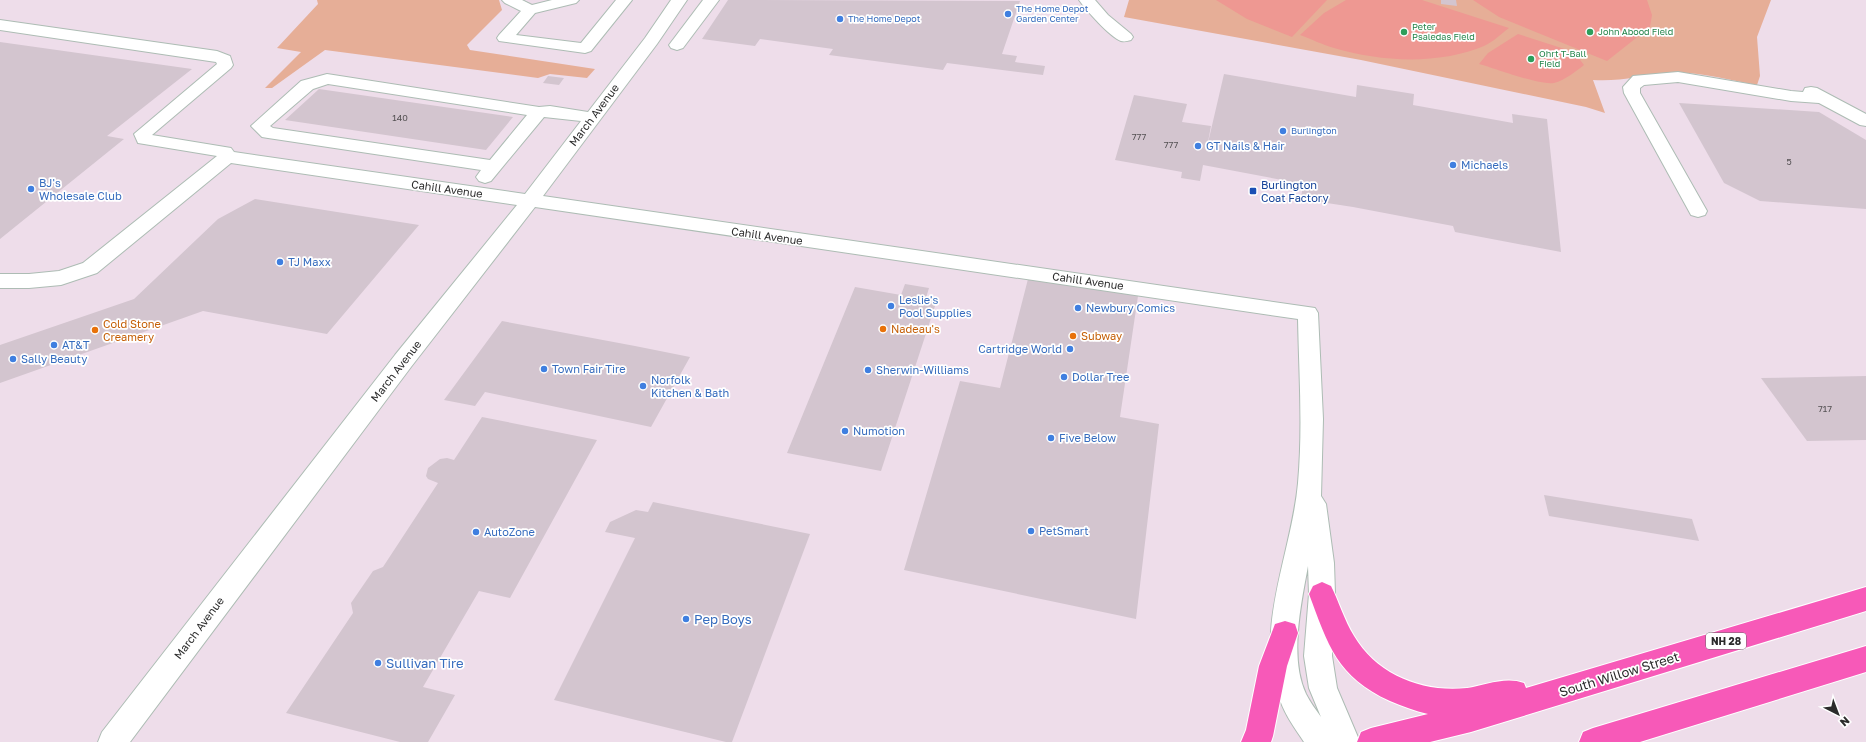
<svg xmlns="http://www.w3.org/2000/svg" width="1866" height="742" font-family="'Golos Text',sans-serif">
<rect width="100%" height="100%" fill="#eeddea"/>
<!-- green -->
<g fill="#e6ae97">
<polygon points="317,0 499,0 502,10 467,45 470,50 595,69 587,78 550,74 538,78 325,50 272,88 265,88 301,52 277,48 318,4"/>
<path d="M1129 0H1771L1757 37 1760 76 1757 85C1729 80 1699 71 1669 73 1644 75 1619 82 1593 80L1605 113 1586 107 1361 60 1124 17Z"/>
</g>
<!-- pitch -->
<g fill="#ee9892">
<polygon points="1216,0 1327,0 1292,37 1247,19"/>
<path d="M1346 0H1422L1509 28C1501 34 1493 42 1484 46 1439 65 1381 62 1334 48 1323 45 1311 39 1300 35L1324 13Z"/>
<polygon points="1473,0 1647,0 1652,15 1650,27 1607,61 1499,17"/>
<path d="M1518 34 1574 52 1584 65C1575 72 1565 80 1554 83 1541 86 1494 68 1479 64L1488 53Z"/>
</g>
<!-- building -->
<g fill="#d3c5cf">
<polygon points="728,0 1020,1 1002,54 1017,56 1015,62 1045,66 1043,75 947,63 943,70 829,55 833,49 760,39 755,46 702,39"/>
<polygon points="1441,0 1456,0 1457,6 1441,4"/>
<polygon points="0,42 192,69 107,136 124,139 0,239"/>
<polygon points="1224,74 1356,97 1357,85 1414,94 1413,105 1513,123 1512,114 1547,119 1561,252 1455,232 1453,226 1353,207 1301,199 1303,184 1203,165 1200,181 1181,178 1182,172 1115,160 1134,95 1187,104 1182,122 1211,126 1207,147"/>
<polygon points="548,76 564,78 559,85 543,83"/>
<polygon points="319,89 513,117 486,150 285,120"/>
<polygon points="1679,103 1819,112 1866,140 1866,209 1760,201 1724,183"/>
<polygon points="255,199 419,225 327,334 203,311 0,383 0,345 134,299 218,219"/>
<polygon points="1028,279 1138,296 1120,417 1159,424 1136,619 904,570 960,381 1000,388"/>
<polygon points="905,284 929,288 926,298 937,300 881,471 787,453 855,287 901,295"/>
<polygon points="502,321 635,346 690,357 651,427 485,392 475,406 444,400"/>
<polygon points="1866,376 1866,440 1807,441 1761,378"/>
<polygon points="482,417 597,440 510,598 479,591 423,687 455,695 428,742 400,742 286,713 353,613 351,603 373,571 383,567 438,483 428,479 426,476 428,468 440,459 447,458 454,460"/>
<polygon points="1544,495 1692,519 1699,541 1549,516"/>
<polygon points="653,502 810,534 732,742 726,742 554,700 635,538 605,532 610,522 636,510 648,512"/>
</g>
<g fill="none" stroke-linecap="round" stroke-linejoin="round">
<!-- minor casing -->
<g stroke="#adbcb4" stroke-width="2">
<g id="minor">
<polygon points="502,0 522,0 532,5 552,0 579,0 576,3 535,13 516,35 581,43 616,0 632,0 591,51 585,53 499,41 497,38 499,35 521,11 505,3"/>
<path d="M671 0H687L657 44 543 196 1315 308 1318 313 1323 419 1321 496 1326 504 1334 563 1335 594 1332 656 1337 688 1360 742H1304C1294 727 1283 712 1278 694 1255 625 1292 552 1298 483 1303 428 1299 373 1298 319L535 207 411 367 130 742H98L102 732 395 355 517 205 231 163 97 273 61 285 29 288H0V274H29L59 271 83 263 217 156 138 143 134 134 217 64 216 62 0 30V20L217 51 230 56 233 65 231 68 152 135 225 147 231 148 234 152 525 194 581 121 544 117 491 181 485 183 479 181 476 177 481 170 268 138 262 137 251 126 301 81 327 74 539 107 550 106 588 112 645 38ZM328 84 527 115 490 160 273 128 270 126 313 89ZM1308 566 1309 594 1304 656 1309 688 1321 717C1316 710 1310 702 1306 694 1289 658 1301 604 1308 566Z"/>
<polygon points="703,0 719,0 683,48 677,50 671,48 669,45"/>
<path d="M1079 0H1095L1108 15 1131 34 1133 37 1131 40C1127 41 1125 42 1121 41 1110 37 1086 10 1079 0Z"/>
<polygon points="1678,72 1791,91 1803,92 1805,88 1811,87 1817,88 1866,114 1866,126 1860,125 1819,103 1791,101 1678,82 1644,85 1640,88 1640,93 1707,211 1705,215 1698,217 1691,215 1624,93 1623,87 1633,76"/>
</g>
</g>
<!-- major casing -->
<g stroke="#fff" stroke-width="2">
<g id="major">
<path d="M1322 582 1331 586C1339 602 1344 620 1354 636 1377 675 1423 693 1467 688 1485 685 1506 676 1524 683L1526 688 1866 587V611L1471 732 1430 742H1357L1361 732 1371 728 1428 714C1415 711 1402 706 1390 701 1337 677 1328 645 1309 594L1313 586Z"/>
<polygon points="1285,621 1295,624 1298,633 1287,666 1273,736 1271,742 1241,742 1246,730 1259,666 1275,624"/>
<polygon points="1866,646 1866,672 1640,742 1579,742 1583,732 1593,728"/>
</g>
</g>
<!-- minor -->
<use href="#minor" fill="#fff" fill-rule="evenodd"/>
<!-- major -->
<use href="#major" fill="#f759b8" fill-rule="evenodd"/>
</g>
<!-- markers -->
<g fill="#3f7fe0" stroke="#fff" stroke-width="1.5">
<circle cx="1008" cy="14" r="4"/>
<circle cx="840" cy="19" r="4"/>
<circle cx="1283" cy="131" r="4"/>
<circle cx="1198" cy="146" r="4"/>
<circle cx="1453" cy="165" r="4"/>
<circle cx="31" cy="189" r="4"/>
<circle cx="280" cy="262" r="4"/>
<circle cx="891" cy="306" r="4"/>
<circle cx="1078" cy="308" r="4"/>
<circle cx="54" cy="345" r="4"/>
<circle cx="1070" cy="349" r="4"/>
<circle cx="13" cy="359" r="4"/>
<circle cx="544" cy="369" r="4"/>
<circle cx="868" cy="370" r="4"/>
<circle cx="1064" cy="377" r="4"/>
<circle cx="643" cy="386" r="4"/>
<circle cx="845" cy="431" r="4"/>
<circle cx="1051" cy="438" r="4"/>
<circle cx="1031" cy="531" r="4"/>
<circle cx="476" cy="532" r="4"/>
<circle cx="686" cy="619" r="4"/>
<circle cx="378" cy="663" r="4"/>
</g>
<g fill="#2e9e5b" stroke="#fff" stroke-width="1.5">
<circle cx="1404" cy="32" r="4"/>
<circle cx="1590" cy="32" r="4"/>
<circle cx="1531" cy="59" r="4"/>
</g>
<rect fill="#1a4fb4" stroke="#fff" stroke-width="1.5" x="1249" y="187" width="8" height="8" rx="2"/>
<g fill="#e8710a" stroke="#fff" stroke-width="1.5">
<circle cx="883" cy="329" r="4"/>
<circle cx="95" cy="330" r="4"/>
<circle cx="1073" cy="336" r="4"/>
</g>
<g text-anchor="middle" stroke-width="3.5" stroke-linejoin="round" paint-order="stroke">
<!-- far-shop labels -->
<g font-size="9" fill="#366cbe" stroke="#fff" text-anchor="start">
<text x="1016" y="12">The Home Depot<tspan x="1016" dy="10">Garden Center</tspan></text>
<text x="848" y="22">The Home Depot</text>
<text x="1291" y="134">Burlington</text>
</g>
<!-- far-leisure labels -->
<g font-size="9" fill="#27864d" stroke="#fff" text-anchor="start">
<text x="1412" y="30">Peter<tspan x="1412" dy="10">Psaledas Field</tspan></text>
<text x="1598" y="35">John Abood Field</text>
<text x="1539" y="57">Ohrt T-Ball<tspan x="1539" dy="10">Field</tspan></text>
</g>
<!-- number labels -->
<g font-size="9" fill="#555254">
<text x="400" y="121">140</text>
<text x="1139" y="140">777</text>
<text x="1171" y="148">777</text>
<text x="1789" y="165">5</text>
<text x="1825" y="412">717</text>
</g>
<!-- shield labels -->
<rect fill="#fff" stroke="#6b6b6b" stroke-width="1" x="1706" y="633" width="40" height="16" rx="3"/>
<g font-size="10" font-weight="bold" fill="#2b2b2b">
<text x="1726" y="645">NH 28</text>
</g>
<!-- street labels -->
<g font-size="11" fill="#2b2b2b" stroke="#fff">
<text transform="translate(594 115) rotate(-53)" y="4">March Avenue</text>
<text transform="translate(447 189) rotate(8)" y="4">Cahill Avenue</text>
<text transform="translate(767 236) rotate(8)" y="4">Cahill Avenue</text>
<text transform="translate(1088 281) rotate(8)" y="4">Cahill Avenue</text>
<text transform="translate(396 371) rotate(-52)" y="4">March Avenue</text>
<text transform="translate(199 628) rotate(-53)" y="4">March Avenue</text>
</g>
<!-- shop labels -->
<g font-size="11" fill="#366cbe" stroke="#fff" text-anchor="start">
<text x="1206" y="150">GT Nails &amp; Hair</text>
<text x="1461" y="169">Michaels</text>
<text x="39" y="187">BJ's<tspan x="39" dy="13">Wholesale Club</tspan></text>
<text x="288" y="266">TJ Maxx</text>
<text x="899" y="304">Leslie's<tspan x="899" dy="13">Pool Supplies</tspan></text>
<text x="1086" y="312">Newbury Comics</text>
<text x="62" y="349">AT&amp;T</text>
<text x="1062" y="353" text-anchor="end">Cartridge World</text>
<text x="21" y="363">Sally Beauty</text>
<text x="552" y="373">Town Fair Tire</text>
<text x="876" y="374">Sherwin-Williams</text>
<text x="1072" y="381">Dollar Tree</text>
<text x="651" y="384">Norfolk<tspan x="651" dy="13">Kitchen &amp; Bath</tspan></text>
<text x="853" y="435">Numotion</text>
<text x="1059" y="442">Five Below</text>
<text x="1039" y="535">PetSmart</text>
<text x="484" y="536">AutoZone</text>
</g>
<!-- transit labels -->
<g font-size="11" fill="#164399" stroke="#fff" text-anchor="start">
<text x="1261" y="189">Burlington<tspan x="1261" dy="13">Coat Factory</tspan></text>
</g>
<!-- food labels -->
<g font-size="11" fill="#c56008" stroke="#fff" text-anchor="start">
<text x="103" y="328">Cold Stone<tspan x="103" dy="13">Creamery</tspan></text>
<text x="891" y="333">Nadeau's</text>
<text x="1081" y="340">Subway</text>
</g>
<!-- near-shop labels -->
<g font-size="13" fill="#366cbe" stroke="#fff" text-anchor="start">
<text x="694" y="624">Pep Boys</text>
<text x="386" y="668">Sullivan Tire</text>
</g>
<!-- near-street labels -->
<g font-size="13" fill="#2b2b2b" stroke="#fff">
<text transform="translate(1619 674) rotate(-17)" y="5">South Willow Street</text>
</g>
</g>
<!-- north arrow -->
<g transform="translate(1838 714) rotate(138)" stroke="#ffffff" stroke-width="3" paint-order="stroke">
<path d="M0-3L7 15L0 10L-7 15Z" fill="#2b2b2b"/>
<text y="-6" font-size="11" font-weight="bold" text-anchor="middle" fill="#2b2b2b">N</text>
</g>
</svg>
